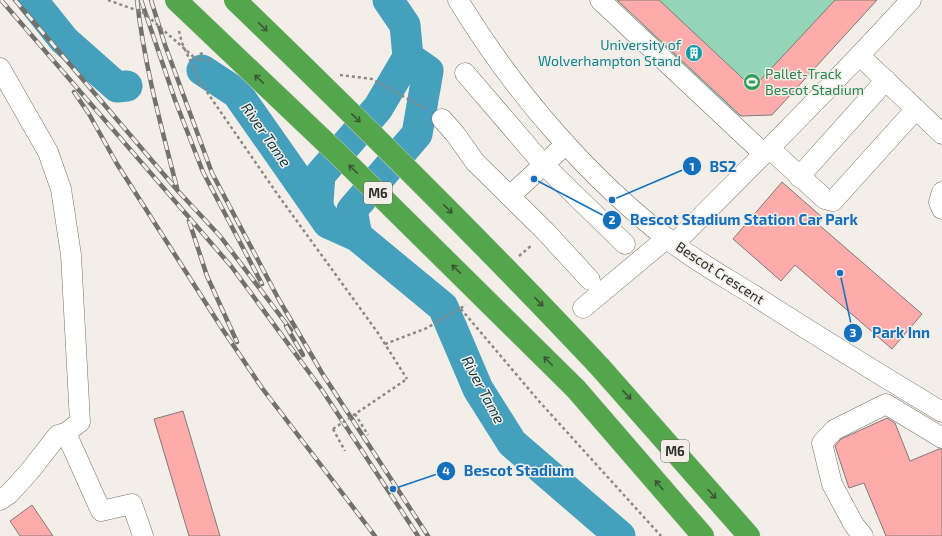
<svg xmlns="http://www.w3.org/2000/svg" width="942" height="536" font-family="'Exo 2',sans-serif">
<rect width="100%" height="100%" fill="#f3efe8"/>
<!-- green -->
<polygon fill="#93d5b6" points="616,0 877,0 772,115 739,116 669,51 663,56 640,35 646,28"/>
<g fill="none" stroke-linecap="round" stroke-linejoin="round">
<!-- river -->
<g stroke="#45a0be" stroke-width="31">
<polyline points="32,0 64,40 117,87 127,86"/>
<polyline points="202,70 237,93 328,223 357,236 443,307 478,389 512,443 620,536"/>
<polyline points="319,210 318,201 320,175 378,108 408,57"/>
<polyline points="357,236 352,210 417,134 428,71 408,57 405,25 388,0"/>
</g>
</g>
<!-- building -->
<g fill="#feacab" stroke="#837a79">
<polygon points="617,0 659,0 753,88 835,0 877,0 772,115 741,116"/>
<polygon points="782,182 823,218 818,224 922,314 892,349 795,265 781,281 733,239"/>
<polygon points="183,411 220,536 189,536 154,419"/>
<polygon points="887,418 895,423 910,461 939,449 942,449 942,536 886,536 864,483 849,488 835,446 841,439"/>
<polygon points="32,505 53,536 20,536 10,521"/>
</g>
<g fill="none" stroke-linecap="round" stroke-linejoin="round">
<!-- minor casing -->
<g stroke="#76726b" stroke-width="21">
<g id="minor">
<path d="M458 0C514 92 588 178 674 244 699 263 728 279 755 296 817 336 879 374 942 412"/>
<polyline points="600,0 764,154"/>
<polyline points="860,56 942,134"/>
<polyline points="0,68 48,152 61,189 71,255 80,422 66,433"/>
<polyline points="465,73 543,164 625,244"/>
<polyline points="442,119 456,135 475,162 546,232 590,280"/>
<polyline points="770,149 825,199 833,201 916,109"/>
<polyline points="799,177 886,80"/>
<polyline points="942,192 939,202 942,209"/>
<polyline points="510,196 566,144"/>
<path d="M674 244C754 164 834 84 911 0"/>
<polyline points="583,308 667,238"/>
<polyline points="0,500 9,494 29,472 58,435 66,433 101,511 132,504 143,536"/>
<polyline points="863,536 854,525 832,484 822,443 834,430 886,404 942,438"/>
</g>
</g>
<!-- highway casing -->
<g stroke="#cdcccc" stroke-width="23">
<g id="highway">
<polyline points="600,367 749,536"/>
<polyline points="576,389 703,536"/>
</g>
</g>
<!-- path -->
<g stroke="#8c8985" stroke-width="2.5" stroke-dasharray="3 3" stroke-linecap="butt">
<polyline points="179,31 182,43"/>
<polyline points="178,43 196,59 212,61"/>
<polyline points="196,59 203,52"/>
<polyline points="340,75 372,79 426,109"/>
<polyline points="200,82 278,195 378,333 407,379"/>
<polyline points="519,256 532,245"/>
<polyline points="461,309 538,400 661,536"/>
<polyline points="385,344 427,328 466,305"/>
<polyline points="355,414 368,435"/>
<polyline points="333,429 345,451"/>
</g>
<!-- minor -->
<use href="#minor" stroke="#fff" stroke-width="20"/>
<!-- highway -->
<use href="#highway" stroke="#54a64c" stroke-width="22"/>
<!-- rail casing -->
<g stroke="#73716d" stroke-width="4.5">
<g id="rail">
<polyline points="1,0 231,266 322,390 418,536"/>
<polyline points="15,0 178,191 220,236 291,330"/>
<path d="M137 0C144 64 161 126 177 188"/>
<polyline points="141,0 175,100 203,172 262,284"/>
<polyline points="151,0 165,45 212,173 278,298 322,373 428,536"/>
<polyline points="74,92 89,114 117,164 223,330 262,388 375,536"/>
<polyline points="189,221 207,276 237,342"/>
<polyline points="286,326 303,355"/>
</g>
</g>
<!-- rail -->
<use href="#rail" stroke="#f3efe8" stroke-width="3" stroke-dasharray="9" stroke-linecap="butt"/>
<!-- highway-bridge casing -->
<g stroke="#cdcccc" stroke-width="23" stroke-linecap="butt">
<g id="highway-bridge">
<polyline points="176,0 341,157 576,389"/>
<path d="M235 0C359 120 482 241 600 367"/>
</g>
</g>
<!-- path-bridge -->
<g stroke="#8c8985" stroke-width="2.5" stroke-dasharray="3 3" stroke-linecap="butt">
<polyline points="108,0 144,13 178,43"/>
<polyline points="182,43 200,82"/>
<polyline points="333,429 407,379"/>
</g>
<!-- highway-bridge -->
<use href="#highway-bridge" stroke="#54a64c" stroke-width="22"/>
</g>
<!-- one-way arrows -->
<defs><path id="oneway-shaft" d="M-6 0H5M1.5-3L5.5 0L1.5 3" fill="none" stroke-width="1.6" stroke-linecap="round" stroke-linejoin="round"/></defs>
<g stroke="#3b5736">
<use href="#oneway-shaft" transform="translate(263 27) rotate(44)"/>
<use href="#oneway-shaft" transform="translate(259 79) rotate(-136)"/>
<use href="#oneway-shaft" transform="translate(356 118) rotate(44)"/>
<use href="#oneway-shaft" transform="translate(353 169) rotate(-136)"/>
<use href="#oneway-shaft" transform="translate(448 209) rotate(45)"/>
<use href="#oneway-shaft" transform="translate(456 269) rotate(-136)"/>
<use href="#oneway-shaft" transform="translate(539 302) rotate(47)"/>
<use href="#oneway-shaft" transform="translate(548 361) rotate(-135)"/>
<use href="#oneway-shaft" transform="translate(627 395) rotate(47)"/>
<use href="#oneway-shaft" transform="translate(659 485) rotate(-131)"/>
<use href="#oneway-shaft" transform="translate(712 494) rotate(49)"/>
</g>
<!-- icons -->
<defs>
<g id="building-disc" transform="scale(0.9)"><circle r="9.5" fill="#0f9aa8" stroke="#f3efe8"/><path d="M-4-6H4V6H1V3H-1V6H-4ZM-2.5-4.3h1.7v1.8h-1.7ZM.8-4.3h1.7v1.8H.8ZM-2.5-1h1.7V.8h-1.7ZM.8-1h1.7V.8H.8Z" fill="#fff"/></g>
<g id="stadium-disc" transform="scale(0.9)"><circle r="9.5" fill="#2e9e5b" stroke="#f3efe8"/><path d="M0-5a6.5 5 0 1 0 0 10a6.5 5 0 1 0 0-10ZM-3.5-1.8h7v3.6h-7Z" fill="#fff"/></g>
</defs>
<g fill-rule="evenodd">
<use href="#building-disc" x="694" y="53"/>
<use href="#stadium-disc" x="752" y="82"/>
</g>
<g text-anchor="middle" stroke-width="3" stroke-linejoin="round" paint-order="stroke">
<!-- shield labels -->
<g fill="#f3efe8" stroke="#696663" stroke-width="1">
<rect x="364" y="182" width="28" height="22" rx="3"/>
<rect x="661" y="440" width="28" height="22" rx="3"/>
</g>
<g font-size="13" font-weight="bold" fill="#2e2c2a">
<text x="378" y="198">M6</text>
<text x="675" y="456">M6</text>
</g>
<!-- culture labels -->
<g font-size="14" fill="#0d838f" stroke="#f3efe8" text-anchor="end">
<text x="681" y="50">University of<tspan x="681" dy="16">Wolverhampton Stand</tspan></text>
</g>
<!-- leisure labels -->
<g font-size="14" fill="#27864d" stroke="#f3efe8" text-anchor="start">
<text x="765" y="79">Pallet-Track<tspan x="765" dy="16">Bescot Stadium</tspan></text>
</g>
<!-- street labels -->
<g font-size="14" fill="#2e2c2a" stroke="#f3efe8">
<text transform="translate(720 273) rotate(33)" y="5">Bescot Crescent</text>
</g>
<!-- water labels -->
<g font-size="15" font-style="italic" fill="#103a47" stroke="#f3efe8">
<text transform="translate(266 135) rotate(55)" y="5">River Tame</text>
<text transform="translate(483 390) rotate(62)" y="5">River Tame</text>
</g>
</g>
<!-- callouts -->
<path fill="none" stroke="#1470bd" stroke-width="1.5" d="M612 200L692 166M534 179L612 220M840 273L853 333M393 489L446 471"/>
<g fill="#1470bd" stroke="#f3efe8" stroke-width="1.5">
<circle cx="612" cy="200" r="4"/>
<circle cx="534" cy="179" r="4"/>
<circle cx="840" cy="273" r="4"/>
<circle cx="393" cy="489" r="4"/>
<circle cx="692" cy="166" r="10"/>
<circle cx="612" cy="220" r="10"/>
<circle cx="853" cy="333" r="10"/>
<circle cx="446" cy="471" r="10"/>
</g>
<g font-size="12" text-anchor="middle" font-weight="bold" fill="#fff">
<text x="692" y="171">1</text>
<text x="612" y="224">2</text>
<text x="853" y="337">3</text>
<text x="446" y="475">4</text>
</g>
<g font-size="15" text-anchor="middle" font-weight="bold" fill="#1470bd" stroke="#f3efe8" stroke-width="3" stroke-linejoin="round" paint-order="stroke">
<text x="723" y="172">BS2</text>
<text x="744" y="225">Bescot Stadium Station Car Park</text>
<text x="901" y="338">Park Inn</text>
<text x="519" y="476">Bescot Stadium</text>
</g>
</svg>
